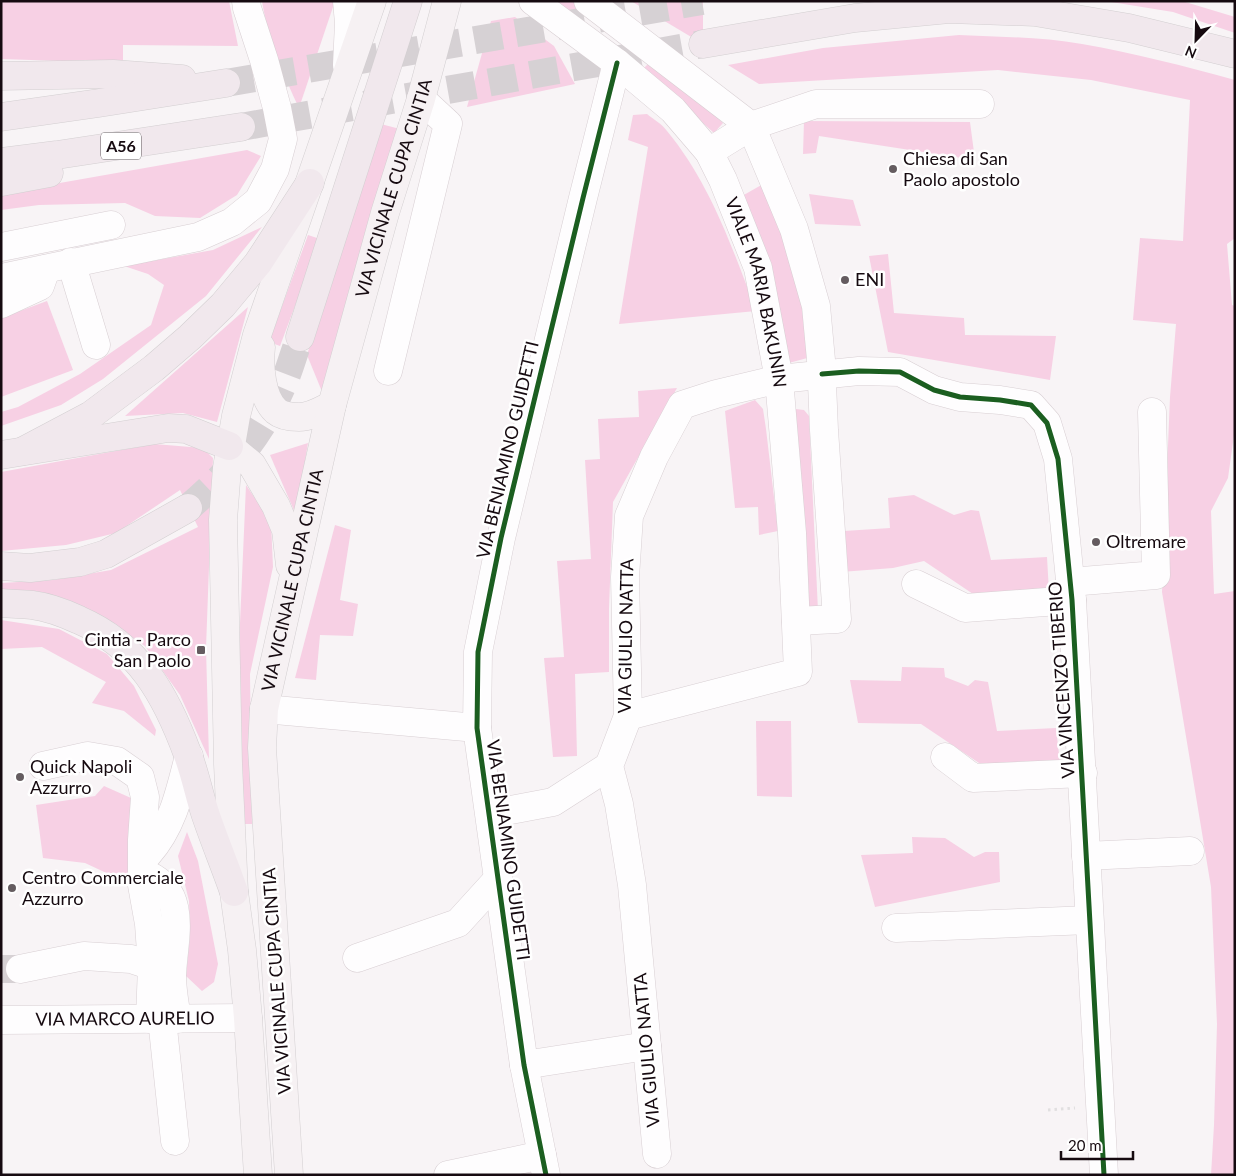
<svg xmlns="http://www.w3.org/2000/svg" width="1236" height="1176" font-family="Lato,sans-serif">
<rect width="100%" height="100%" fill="#f8f4f6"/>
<!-- green -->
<g fill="#f7d0e4">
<polygon points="1,1 229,1 238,46 123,45 123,63 1,59"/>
<path d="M262 1H335L299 108C284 77 267 35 262 1Z"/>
<polygon points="552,1 572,1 584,10 574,16"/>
<polygon points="631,1 703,1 703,44"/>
<polygon points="1105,1 1182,1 1235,17 1235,33 1173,12"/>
<polygon points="515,17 554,46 575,84 467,107 491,21"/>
<path d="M959 35C1000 37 1042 37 1082 44 1134 53 1184 66 1235 80V238L1227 244 1232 305 1235 306V428L1228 478 1211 511 1214 594 1235 591V1175H1211L1214 1125 1217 1024 1211 887 1162 592 1170 397 1176 324 1133 320 1140 238 1183 241 1190 100 1091 80 998 70 759 84 728 65 823 48Z"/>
<polygon points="653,59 723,123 714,133 643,69"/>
<path d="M647 114C653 119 662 124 667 131 710 183 733 249 756 311L619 324 648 147 628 140 633 115Z"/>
<polygon points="804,121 970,122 975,160 819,136 816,153 803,154"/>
<polygon points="377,123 400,129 323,394 307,355"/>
<polygon points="247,150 261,156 237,195 200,218 155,216 125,203 39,205 1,210 1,191 37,187"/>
<polygon points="765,183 794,265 811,357 785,364 742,196"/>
<polygon points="809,194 853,200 861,226 815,224"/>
<polygon points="262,227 206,296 103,379 61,405 1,426 1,412 18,407 80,374 151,325 164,285 148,274 124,266 213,250"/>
<polygon points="308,235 320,239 280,346 269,342"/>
<polygon points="888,254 894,313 964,318 965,335 1056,336 1050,380 888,352 869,256"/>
<polygon points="47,301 73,370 1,397 1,318"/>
<polygon points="248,307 217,422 183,413 125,416"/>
<polygon points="677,388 613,502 609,609 609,672 575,674 577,756 553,757 544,658 564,657 557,561 591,559 585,460 600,459 598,419 639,417 638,391"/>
<polygon points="755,400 763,409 766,429 778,531 759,535 758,507 735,508 725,411"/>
<polygon points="796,409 804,410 809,416 818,611 801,612 792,412"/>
<polygon points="308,443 296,515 270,455"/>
<polygon points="154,444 203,448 213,458 206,648 209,759 180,695 145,646 101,617 1,594 1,583 53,580 111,570 198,527 180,490 116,533 66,545 1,551 1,472"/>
<polygon points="246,485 271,522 273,567 250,674 252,824 243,824 238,669"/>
<polygon points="914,495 954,515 971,510 979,511 991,560 1047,557 1049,592 979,598 924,561 893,568 841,572 844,531 890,528 888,498"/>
<polygon points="335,525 351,530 340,600 358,604 353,636 320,635 316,680 295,678"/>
<polygon points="1,620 59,629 107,654 134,686 156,730 155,736 124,711 92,703 106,682 42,647 1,649"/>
<polygon points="902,667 944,668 945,677 968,686 975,680 988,682 997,731 1056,728 1060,763 988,769 921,724 858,723 850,680 901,681"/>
<polygon points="756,721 791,721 792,797 757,796"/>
<polygon points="104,786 131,798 130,884 85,863 43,858 36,805 95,796"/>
<polygon points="187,832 198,861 218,964 214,982 202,991 186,976 190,936 189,901 178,856"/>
<polygon points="912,837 945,838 974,857 985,852 999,852 1000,882 875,907 861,855 913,853"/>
</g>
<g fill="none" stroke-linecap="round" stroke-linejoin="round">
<!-- minor-tunnel -->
<polyline stroke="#d6d1d4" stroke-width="28" stroke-dasharray="28 14" stroke-linecap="butt" points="1,969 20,969"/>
<!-- highway-tunnel -->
<g stroke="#d6d1d4" stroke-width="28" stroke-dasharray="28 14" stroke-linecap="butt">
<polyline points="226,83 702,1"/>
<polyline points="241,127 703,44"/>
<path d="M188 508C230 472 262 435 283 384 290 369 294 352 300 337"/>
</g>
<!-- minor casing -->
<g stroke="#d8cfd3" stroke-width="29">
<g id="minor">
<polyline points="347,1 349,23 347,65"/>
<path id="s1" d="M533 1 617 63 673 110 709 152 723 180 758 268 779 379 792 533 798 672 628 716"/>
<polyline points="588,1 751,126 794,229 816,306 821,360 824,430 837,619 796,621"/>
<polyline points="709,152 751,126 816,104 980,104"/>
<polyline points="1,247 111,225"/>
<polyline points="71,262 96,345"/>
<polyline points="1,278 198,237 232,222 258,201 275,169 283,139 277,108 264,60 247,8 246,1"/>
<polyline points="1,304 40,286 46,269"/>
<polyline points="388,371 448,124 421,99"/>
<polyline points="1070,582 1156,575 1152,412"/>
<polyline points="916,584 965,608 1072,600"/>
<polyline points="264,709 477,728"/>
<polyline points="945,757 973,778 1083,773"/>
<polyline points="43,766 88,756 117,761 140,777 145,797 142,840 142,885 149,924 152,966 150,1019"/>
<polyline points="490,814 553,802 609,766"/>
<path d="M148 854C173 826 180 791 189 756"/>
<polyline points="1086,856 1190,851"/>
<path d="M148 875C189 894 173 941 172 976 172 990 175 1005 177 1019"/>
<polyline points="896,928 1089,920"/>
<polyline points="357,958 458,923 498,879"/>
<polyline points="20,969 84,956 131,959 152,966"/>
<polyline points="162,1019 175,1141"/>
<path id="s2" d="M1 1020 248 1018"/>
<polyline points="524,1065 647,1046"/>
<polyline points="657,1154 632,885 619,804 609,766 628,716 625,577 629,516 654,457 682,405 716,394 779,379 859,371 900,372 934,390 960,397 1000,400 1031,405 1047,423 1058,459 1072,600 1104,1175"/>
<polyline points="448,1175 542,1155"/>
<polyline points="546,1175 524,1065 477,728 478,652 501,538 583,198 617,63"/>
</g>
</g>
<!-- major casing -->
<g stroke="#d3cfd1" stroke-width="29">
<g id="major">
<path d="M261 347C259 366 261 397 276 411 282 416 292 417 299 417 311 417 322 410 332 405"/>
<polyline points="229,446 252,465 276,506 286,530 290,565"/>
<polyline points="258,1175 248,1018 242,950 234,892 228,764 223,520 227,468 236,416 257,335 372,1"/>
<path id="s3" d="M289 1175 262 748 264 709 332 405 385 213 421 99 447 1"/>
</g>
</g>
<!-- highway casing -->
<g stroke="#d3cfd1" stroke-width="29">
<g id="highway">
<polyline points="703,44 855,18 949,9 1035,12 1129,28 1235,54"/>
<polyline points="1,76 113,74 182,79"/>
<polyline points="1,117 99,103 226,83"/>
<polyline points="1,162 57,155 241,127"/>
<polyline points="1,182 49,173"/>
<polyline points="300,337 408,1"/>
<polyline points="23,451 91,415 154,368 190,337 223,305 258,263 310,183"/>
<polyline points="1,455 168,428 186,429 229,446"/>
<polyline points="1,566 30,568 80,562 106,554 188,508"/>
<path d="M1 603C11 604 22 604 32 605 48 607 64 613 79 620 139 646 166 695 188 755 195 774 199 794 205 813 214 840 225 866 234 892"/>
</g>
</g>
<!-- path -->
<polyline stroke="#e1dfe0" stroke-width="3" stroke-dasharray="2.5 4" stroke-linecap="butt" points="1048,1110 1075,1108"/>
<!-- minor -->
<use href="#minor" stroke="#fefdfe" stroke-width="28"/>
<!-- major -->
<use href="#major" stroke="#f6f1f3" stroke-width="28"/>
<!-- highway -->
<use href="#highway" stroke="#f1e8ed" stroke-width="28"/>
<!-- cycleway casing -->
<g stroke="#fff" stroke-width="8">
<g id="cycleway">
<polyline points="822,374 859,371 900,372 934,390 960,397 1000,400 1031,405 1047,423 1058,459 1072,600 1104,1175"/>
<polyline points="546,1175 524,1065 477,728 478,652 501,538 583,198 617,63"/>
</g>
</g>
<!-- cycleway -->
<use href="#cycleway" stroke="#1b5e20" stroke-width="5"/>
</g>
<!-- markers -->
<g fill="#655c60" stroke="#fff" stroke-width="2">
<circle cx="893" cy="169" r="5"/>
<circle cx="845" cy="280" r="5"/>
<circle cx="1096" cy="542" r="5"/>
<rect x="196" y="645" width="10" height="10" rx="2.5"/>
<circle cx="20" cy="777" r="5"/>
<circle cx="12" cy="888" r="5"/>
</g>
<g text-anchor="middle" stroke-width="5" stroke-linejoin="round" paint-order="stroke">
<!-- shield labels -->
<rect fill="#fff" stroke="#5c5458" stroke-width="1" x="101" y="132.5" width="40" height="27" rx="4"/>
<g font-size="16" font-weight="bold" fill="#160a10">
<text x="121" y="152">A56</text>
</g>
<!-- poi labels -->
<g font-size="18" fill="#160a10" stroke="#fff" text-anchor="start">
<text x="903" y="165">Chiesa di San<tspan x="903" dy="21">Paolo apostolo</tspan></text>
<text x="855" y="286">ENI</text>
<text x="1106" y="548">Oltremare</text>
<text x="191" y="646" text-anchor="end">Cintia - Parco<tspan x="191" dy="21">San Paolo</tspan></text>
<text x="30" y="773">Quick Napoli<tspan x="30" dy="21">Azzurro</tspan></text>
<text x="22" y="884">Centro Commerciale<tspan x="22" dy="21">Azzurro</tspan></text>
</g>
<!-- street labels -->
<g font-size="18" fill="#160a10" stroke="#fff">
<text dy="6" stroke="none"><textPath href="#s3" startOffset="1004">VIA VICINALE CUPA CINTIA</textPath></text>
<text dy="6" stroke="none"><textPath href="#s1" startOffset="382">VIALE MARIA BAKUNIN</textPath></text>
<text transform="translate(508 450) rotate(-77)" y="6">VIA BENIAMINO GUIDETTI</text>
<text dy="6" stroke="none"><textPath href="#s3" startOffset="599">VIA VICINALE CUPA CINTIA</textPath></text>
<text transform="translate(626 636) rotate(-89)" y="6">VIA GIULIO NATTA</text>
<text transform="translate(1062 680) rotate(-94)" y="6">VIA VINCENZO TIBERIO</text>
<text transform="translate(508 850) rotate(82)" y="6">VIA BENIAMINO GUIDETTI</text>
<text transform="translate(277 981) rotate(-94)" y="6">VIA VICINALE CUPA CINTIA</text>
<text dy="6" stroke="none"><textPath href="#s2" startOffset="124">VIA MARCO AURELIO</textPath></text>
<text transform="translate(647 1050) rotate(-95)" y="6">VIA GIULIO NATTA</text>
</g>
</g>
<!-- border -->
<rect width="1236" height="1176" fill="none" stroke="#160a10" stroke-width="5"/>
<!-- north arrow -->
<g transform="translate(1196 40) rotate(203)" stroke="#ffffff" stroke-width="4" paint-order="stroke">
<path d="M0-4L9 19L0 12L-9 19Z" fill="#160a10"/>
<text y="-8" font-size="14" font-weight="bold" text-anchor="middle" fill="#160a10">N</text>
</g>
<!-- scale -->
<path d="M1061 1151v8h72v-8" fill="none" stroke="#160a10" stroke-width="2.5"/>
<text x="1068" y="1151" font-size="15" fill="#160a10" stroke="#ffffff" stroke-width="4" paint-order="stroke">20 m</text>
</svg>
